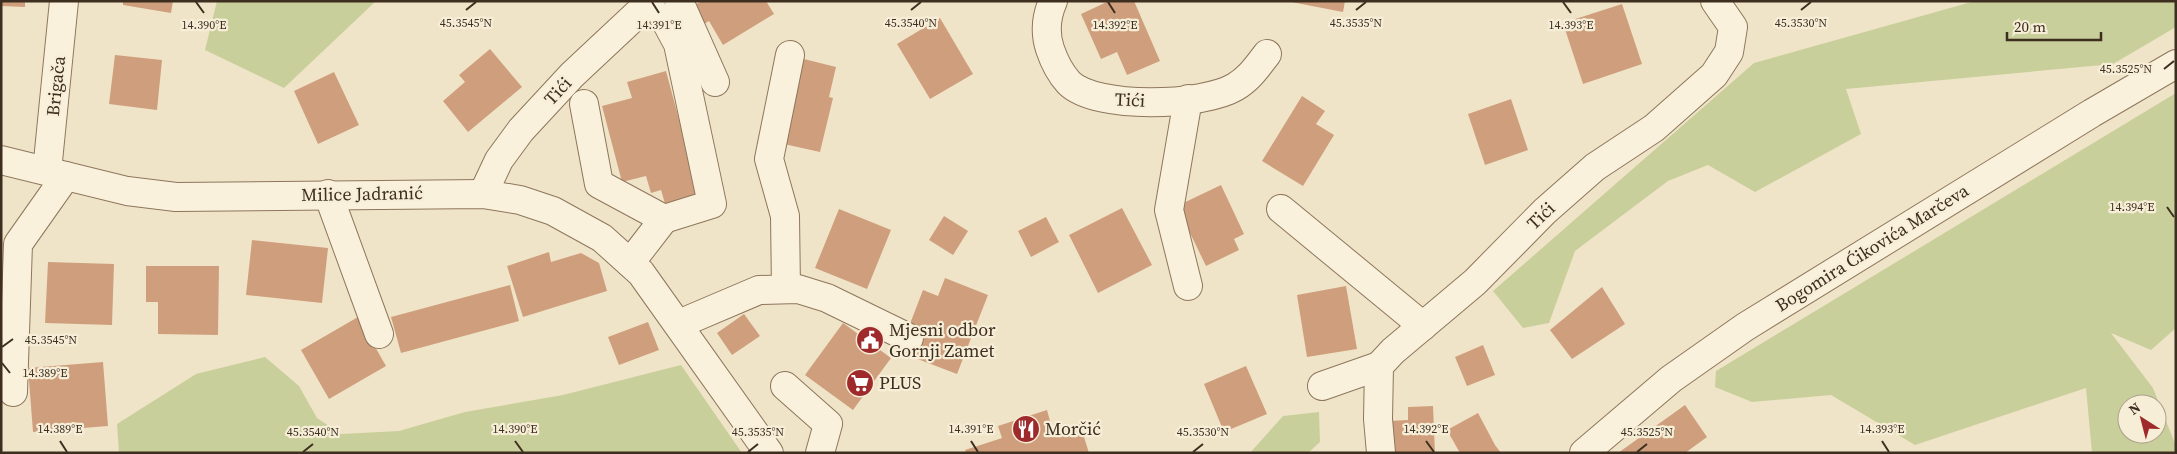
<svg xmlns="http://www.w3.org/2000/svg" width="2177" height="454" font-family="'Source Serif 4',serif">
<rect width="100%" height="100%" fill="#f0e4c8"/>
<!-- green -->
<g fill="#c9cf9b" fill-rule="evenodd">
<polygon points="217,1 376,1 284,88 205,50"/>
<polygon points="1975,1 2176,1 2176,27 2113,64 1846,89 1861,134 1755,192 1708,165 1668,181 1575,251 1549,323 1523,328 1493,291 1754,63"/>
<path d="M2176 93V328L2151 350 2111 333 2153 388 2176 446V453H2092L2086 388 1915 445 1831 395 1752 402 1715 387 1716 371ZM2127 404H2157V434H2127Z"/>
<polygon points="265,357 299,386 317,418 341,434 399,431 465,412 563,395 681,365 742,453 119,453 117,424 196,374"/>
<polygon points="1319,412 1320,442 1308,453 1250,453 1283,416"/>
</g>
<!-- building -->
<g fill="#cf9f7d">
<polygon points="1,1 25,1 25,7 1,6"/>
<polygon points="123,1 173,1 171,13 123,5"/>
<polygon points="702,1 766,1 774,14 723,45 709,21 704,24 693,6"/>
<polygon points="1109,1 1134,1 1160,61 1127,75 1117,52 1101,59 1081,14"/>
<polygon points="1286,1 1345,1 1343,12"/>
<polygon points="1622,4 1642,64 1583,84 1563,23"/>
<polygon points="940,18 973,74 930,99 897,44"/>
<polygon points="490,49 522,87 468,132 443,101 465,82 459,75"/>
<polygon points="115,55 162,60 157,110 109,104"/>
<polygon points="804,59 836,67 829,97 833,98 820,152 784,144"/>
<polygon points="666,71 700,198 666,207 661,190 651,193 646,176 622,182 602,106 632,98 627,82"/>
<polygon points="334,72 359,125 318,144 294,91"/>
<polygon points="1302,96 1325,111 1316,124 1334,135 1303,186 1262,161"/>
<polygon points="1511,99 1528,150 1485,165 1468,114"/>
<polygon points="1221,185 1244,234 1234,239 1239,250 1206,266 1177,206"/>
<polygon points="1122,208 1152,265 1098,293 1069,235"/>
<polygon points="839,209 891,230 867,289 815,268"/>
<polygon points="944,216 968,231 953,255 929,240"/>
<polygon points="1046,217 1059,242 1031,257 1018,231"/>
<polygon points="252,240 328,248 322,303 246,295"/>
<polygon points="549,252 551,262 581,253 599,263 607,291 523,317 507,266"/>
<polygon points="48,262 114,264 112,325 45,323"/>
<polygon points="146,266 219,266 218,335 158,334 158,302 146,302"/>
<polygon points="945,278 988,295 957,374 915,358 924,335 908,329 923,290 938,296"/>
<polygon points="510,285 519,321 401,353 391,317"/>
<polygon points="1346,286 1357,349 1307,357 1297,295"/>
<polygon points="1602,287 1625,324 1572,359 1550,330"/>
<polygon points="744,314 760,336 732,355 717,333"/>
<polygon points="358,317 386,366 329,399 301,350"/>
<polygon points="648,322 659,350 619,365 608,337"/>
<polygon points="843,323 891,358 853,410 805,375"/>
<polygon points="1483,345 1495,375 1467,386 1455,357"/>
<polygon points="103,362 108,426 33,432 28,368"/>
<polygon points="1246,366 1267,414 1224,432 1204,384"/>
<polygon points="1685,405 1707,437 1685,453 1618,453"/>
<polygon points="1433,406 1435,453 1390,453 1389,421 1408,420 1408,407"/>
<polygon points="1047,410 1053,432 1080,424 1089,453 966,453 965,450 1002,438 998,426"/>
<polygon points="1478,413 1495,445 1501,453 1460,453 1447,430"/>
</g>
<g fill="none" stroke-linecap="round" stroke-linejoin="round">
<!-- minor casing -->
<g stroke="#8d765c" stroke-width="30">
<g id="minor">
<polyline points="679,1 715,82"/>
<path d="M1053 1C1046 17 1045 34 1050 49 1054 61 1060 73 1069 83 1097 110 1203 106 1235 87 1249 79 1257 67 1267 54"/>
<polyline points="584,104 599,184 664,219 630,263"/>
<polyline points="1,160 127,191 176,197 483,194 520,200 553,211 602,238 641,273 769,453"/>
<polyline points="47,171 64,1"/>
<polyline points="328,194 379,334"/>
<polyline points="483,194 499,160 521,130 572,75 651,1"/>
<polyline points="1281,209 1423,326"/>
<polyline points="664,219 712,204 678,44 664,18"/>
<polyline points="1188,286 1169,210 1188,99"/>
<polyline points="786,289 785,216 769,159 790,55"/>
<polyline points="679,324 759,290 798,289 827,298 909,338"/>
<polyline points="785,386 828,424 820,453"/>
<polyline points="1322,386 1379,366"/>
<polyline points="13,392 18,244 66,176"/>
<polyline points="1381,453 1378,419 1379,366 1393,351 1475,282 1545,211 1595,167 1654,128 1714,75 1729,52 1733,27 1715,1"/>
<polyline points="1584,453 1671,379 1745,327 2092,113 2176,64"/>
</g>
</g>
<!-- minor -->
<use href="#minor" stroke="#faf1dc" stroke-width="28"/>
</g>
<!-- ticks -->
<path fill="none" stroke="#3d2e20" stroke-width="2" d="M196 2 204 13M652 2 659 13M1108 2 1115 13M1563 2 1571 13M466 10 476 2M911 10 921 2M1356 10 1366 2M1801 10 1811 2M2164 69 2174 61M2167 207 2174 217M2 347 13 339M2 363 10 373M60 441 67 452M515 441 523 452M971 441 978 452M1426 441 1434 452M1882 441 1889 452M303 452 313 444M748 452 758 444M1193 452 1203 444M1637 452 1647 444"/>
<!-- icons -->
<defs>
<g id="civic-disc" transform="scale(1.4375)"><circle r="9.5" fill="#9e2a2b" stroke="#f7eed8"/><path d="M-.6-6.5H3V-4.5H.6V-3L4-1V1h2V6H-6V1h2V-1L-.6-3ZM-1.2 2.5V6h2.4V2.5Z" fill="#fff"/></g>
<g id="supermarket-disc" transform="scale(1.4375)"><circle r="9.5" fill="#9e2a2b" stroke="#f7eed8"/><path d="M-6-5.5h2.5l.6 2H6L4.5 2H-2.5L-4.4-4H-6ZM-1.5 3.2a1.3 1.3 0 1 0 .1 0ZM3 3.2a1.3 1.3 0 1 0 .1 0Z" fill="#fff"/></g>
<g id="restaurant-disc" transform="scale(1.4375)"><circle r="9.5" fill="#9e2a2b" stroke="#f7eed8"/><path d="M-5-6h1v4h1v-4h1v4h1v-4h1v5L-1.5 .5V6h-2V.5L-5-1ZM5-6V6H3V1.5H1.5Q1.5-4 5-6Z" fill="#fff"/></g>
</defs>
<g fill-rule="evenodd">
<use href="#civic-disc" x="870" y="340"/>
<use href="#supermarket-disc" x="860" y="383"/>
<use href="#restaurant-disc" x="1026" y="429"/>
</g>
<g text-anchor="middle" stroke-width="4.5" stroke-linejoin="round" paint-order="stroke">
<!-- street labels -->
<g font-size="18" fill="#3d2e20" stroke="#f7eed8">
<text transform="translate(56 86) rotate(-84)" y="6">Brigača</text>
<text transform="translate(558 91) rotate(-47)" y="6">Tići</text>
<text transform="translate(1130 100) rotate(3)" y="6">Tići</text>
<text transform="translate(362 194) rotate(-1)" y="6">Milice Jadranić</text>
<text transform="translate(1541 216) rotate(-44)" y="6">Tići</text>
<text transform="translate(1872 248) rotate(-32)" y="6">Bogomira Ćikovića Marčeva</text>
</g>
<!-- poi labels -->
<g font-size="18" fill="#3d2e20" stroke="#f7eed8" text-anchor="start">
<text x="889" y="336">Mjesni odbor<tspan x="889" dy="21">Gornji Zamet</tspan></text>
<text x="879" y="389">PLUS</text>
<text x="1045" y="435">Morčić</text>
</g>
</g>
<g font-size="12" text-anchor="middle" fill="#3d2e20" stroke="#f7eed8" stroke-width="4.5" stroke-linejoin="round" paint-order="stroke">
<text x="466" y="27">45.3545°N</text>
<text x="911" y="27">45.3540°N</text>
<text x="1356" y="27">45.3535°N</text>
<text x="1801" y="27">45.3530°N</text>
<text x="204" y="29">14.390°E</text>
<text x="659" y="29">14.391°E</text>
<text x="1115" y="29">14.392°E</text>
<text x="1571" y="29">14.393°E</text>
<text x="2126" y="73">45.3525°N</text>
<text x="2132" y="211">14.394°E</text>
<text x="51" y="344">45.3545°N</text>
<text x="45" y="377">14.389°E</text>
<text x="60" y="433">14.389°E</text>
<text x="515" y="433">14.390°E</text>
<text x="971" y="433">14.391°E</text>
<text x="1426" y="433">14.392°E</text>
<text x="1882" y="433">14.393°E</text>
<text x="313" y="436">45.3540°N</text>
<text x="758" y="436">45.3535°N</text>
<text x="1203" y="436">45.3530°N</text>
<text x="1647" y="436">45.3525°N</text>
</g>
<!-- border -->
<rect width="2177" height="454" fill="none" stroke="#3d2e20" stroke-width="5"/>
<!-- north arrow -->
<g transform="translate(2142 419) rotate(324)"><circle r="24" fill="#f7eed8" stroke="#ada18e"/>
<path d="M0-4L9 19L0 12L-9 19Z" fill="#9e2a2b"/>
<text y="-8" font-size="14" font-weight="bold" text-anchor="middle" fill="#3d2e20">N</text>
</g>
<!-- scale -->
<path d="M2007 32v8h94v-8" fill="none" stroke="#3d2e20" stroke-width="2.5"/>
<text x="2014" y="32" font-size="15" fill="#3d2e20" stroke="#f7eed8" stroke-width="4" paint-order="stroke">20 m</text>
</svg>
